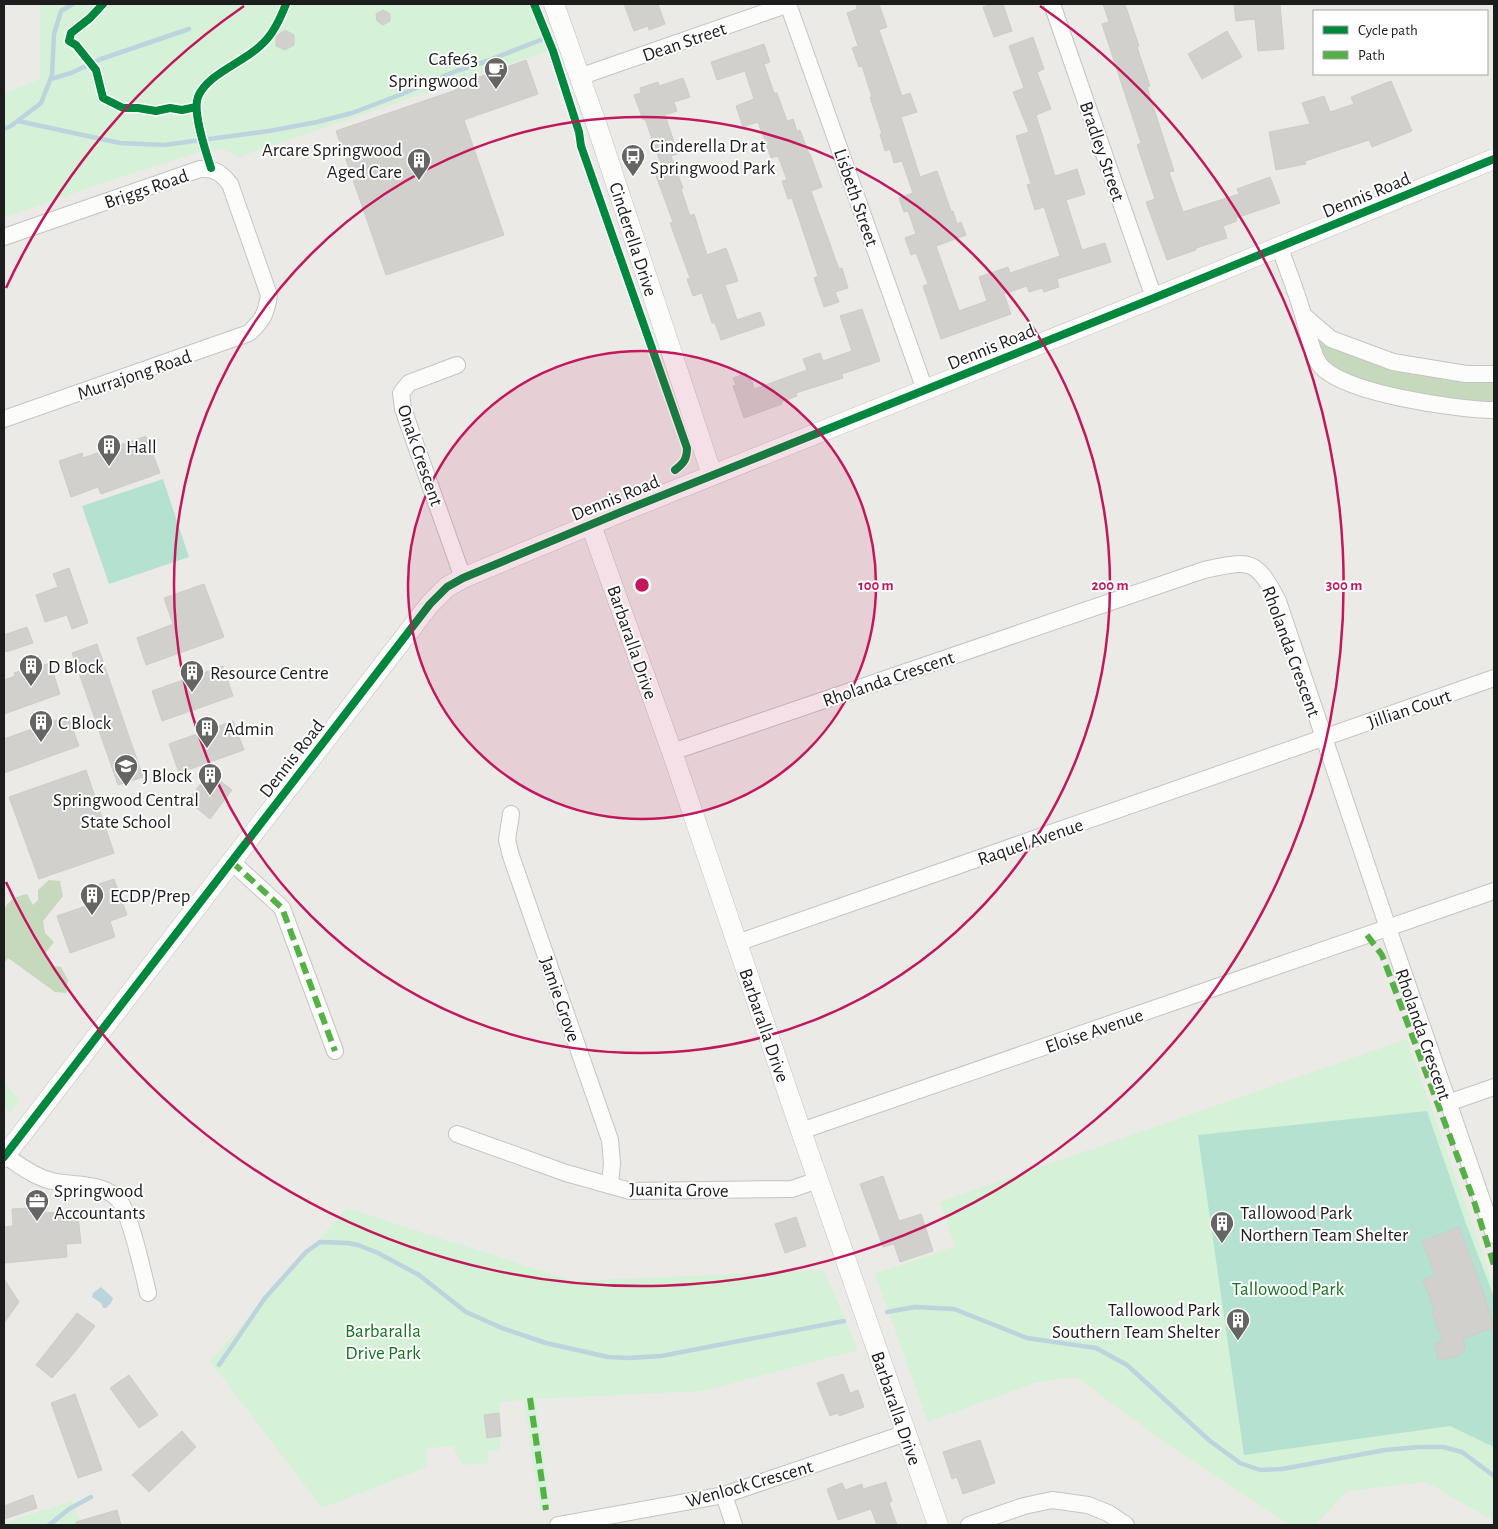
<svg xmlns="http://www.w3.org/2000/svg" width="1498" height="1529" font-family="'Alegreya Sans',sans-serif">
<rect width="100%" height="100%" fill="#eceae6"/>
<!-- forest -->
<g fill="#c6d9bd">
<polygon points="1318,340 1346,351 1494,381 1494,402 1474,404 1379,387 1332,368 1323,359"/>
<path d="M49 880 60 881 63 896 43 921 45 933 54 942 44 955 50 965 61 967 68 980 66 993 55 992 8 958 4 963V910C8 900 17 896 27 894L33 905 38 900V890Z"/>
</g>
<!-- park -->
<g fill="#d5f1d7">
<polygon points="40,4 530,4 548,51 239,157 222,149 205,150 94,186 4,218 4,94 40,79"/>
<polygon points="1407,1039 1494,1286 1494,1521 1426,1482 1347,1491 1315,1525 1289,1525 1167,1444 1076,1377 1037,1382 928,1422 875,1274 955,1246 940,1202"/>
<polygon points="4,1083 19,1099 10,1114 4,1105"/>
<polygon points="347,1208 573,1281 824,1270 858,1350 703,1391 535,1399 550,1506 540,1508 524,1400 500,1402 500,1449 488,1452 488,1463 462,1465 453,1446 427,1448 427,1467 322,1508 210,1361"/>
<polygon points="72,1501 82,1525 4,1525 4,1523"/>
</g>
<!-- pitch -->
<g fill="#b4e1d0">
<polygon points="163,479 189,557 109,584 82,506"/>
<polygon points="1427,1111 1465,1221 1494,1297 1494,1447 1450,1426 1244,1455 1198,1135"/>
</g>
<!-- water -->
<polygon fill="#bbd4dd" points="101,1287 113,1298 111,1303 106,1308 103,1308 101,1303 92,1297 93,1293"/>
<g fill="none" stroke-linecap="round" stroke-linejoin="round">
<!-- stream -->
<g stroke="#bbd4dd" stroke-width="4.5">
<polyline points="51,79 71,73 101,59 189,29"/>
<polyline points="18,121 120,143 164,145 269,131 317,122 352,113 402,94 456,71 487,61 543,39"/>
<polyline points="4,129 11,126 41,103 52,75 54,34 61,11 73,4"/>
<polyline points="887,1312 915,1307 954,1309 1027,1338 1096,1348 1127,1365 1210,1441 1240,1463 1260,1470 1282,1469 1385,1450 1420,1447 1443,1447 1462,1452 1494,1476"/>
<polyline points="219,1365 265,1298 306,1252 320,1242 348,1243 358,1245 378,1253 419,1275 466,1312 502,1328 546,1343 608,1357 628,1358 661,1356 844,1321"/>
<polyline points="49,1525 69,1509 91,1497"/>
</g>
</g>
<!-- building -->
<g fill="#d2d0cd" stroke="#cfccc8">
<polygon points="624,4 658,4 665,24 649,30 648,26 634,31"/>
<polygon points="856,4 879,4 887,27 879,30 902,96 910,93 917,112 901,117 920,177 937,171 951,211 953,211 957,224 961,222 966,235 936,246 959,311 987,301 979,277 1008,267 1010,273 1060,256 1044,207 1035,210 1027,185 1031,184 1016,136 1029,132 1013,92 1024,88 1009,46 1033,37 1044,69 1037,72 1051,109 1036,115 1055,176 1077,169 1085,194 1066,200 1082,250 1105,243 1111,262 1057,279 1059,287 1044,292 1042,288 1029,292 1027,286 1004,294 1011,314 941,339 923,286 928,284 916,253 911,255 905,238 916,234 908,211 904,212 899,198 913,193 902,161 894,163 890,149 885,151 880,134 882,134 870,97 872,97 862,66 859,67 852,48 858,46 847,13 857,9"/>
<polygon points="991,4 1003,4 1012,31 994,37 983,7"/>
<polygon points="1103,4 1125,4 1139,46 1137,47 1150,86 1147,87 1174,171 1169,172 1183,212 1239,194 1237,189 1270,177 1280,203 1236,218 1237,221 1223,226 1227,238 1196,248 1196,250 1167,260 1146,202 1155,199 1137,145 1141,143 1102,24 1109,22"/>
<polygon points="1234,4 1280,4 1284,49 1258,51 1255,19 1236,21"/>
<polygon points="383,10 390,14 390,21 383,25 377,21 376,14"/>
<polygon points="285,30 294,35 294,45 285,50 276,46 276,36"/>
<polygon points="1227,31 1242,57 1202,79 1188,54"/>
<polygon points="764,44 770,62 764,64 774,93 777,93 787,121 793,119 797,131 800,130 809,154 810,154 822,187 811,191 839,269 842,268 848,288 835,292 839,302 824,307 814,278 818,276 792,198 788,199 782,181 787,180 778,156 771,158 758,122 743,127 736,106 754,99 745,71 717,80 711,62"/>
<polygon points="526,60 538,94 464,120 504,235 386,275 336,131 456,90 455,86"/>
<polygon points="683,78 690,97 674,102 677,111 665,115 678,154 671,156 683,188 681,189 690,216 694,214 707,255 726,248 738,281 725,285 737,320 760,312 765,325 721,340 715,323 712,323 702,293 693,296 687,279 690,278 670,223 673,222 655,173 663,170 645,119 643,120 634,95 641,93 640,88 658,82 659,86"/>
<polygon points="1391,81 1412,131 1372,147 1369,140 1305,161 1306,164 1276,170 1269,132 1310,124 1302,103 1324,96 1330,112 1354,104 1351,97"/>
<polygon points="862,309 880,361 842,374 843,378 796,393 797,396 781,402 782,404 744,418 733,386 736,385 733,378 746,373 748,379 751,378 754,389 807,370 803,359 820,353 823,361 852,351 840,316"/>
<polygon points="146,436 160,473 101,494 98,487 71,497 59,461 82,453 83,458"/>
<polygon points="69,568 88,623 72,629 67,615 45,622 36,595 58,587 53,574"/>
<polygon points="204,584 224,637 146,665 137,638 173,624 164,598"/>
<polygon points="27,627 33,643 6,652 4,645 4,635"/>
<polygon points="97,644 143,777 118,785 72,653"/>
<polygon points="50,663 60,694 4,714 4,680 15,676 14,673 40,664 41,666"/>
<polygon points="223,666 233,696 162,721 152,691"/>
<polygon points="68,716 79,746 4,773 4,739"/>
<polygon points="233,721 244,750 179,773 169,744"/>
<polygon points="86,770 114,853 39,879 9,797"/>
<polygon points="209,772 232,790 210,819 188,801"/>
<polygon points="114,879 127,915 110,921 115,937 70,953 57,916 86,906 81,890"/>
<polygon points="883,1176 899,1221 921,1214 933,1251 900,1262 894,1244 883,1247 860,1184"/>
<polygon points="28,1208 28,1211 44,1210 44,1213 61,1212 61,1218 78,1216 81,1243 66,1244 67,1257 4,1263 4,1227 13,1226 12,1209"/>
<polygon points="796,1217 806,1246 785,1253 775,1224"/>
<polygon points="1459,1227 1482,1289 1494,1327 1463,1339 1465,1348 1460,1356 1438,1360 1435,1343 1443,1342 1432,1312 1435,1311 1423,1280 1435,1275 1422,1241"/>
<polygon points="4,1279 19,1302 4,1323"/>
<polygon points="77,1313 95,1326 74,1353 52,1378 36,1365"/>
<polygon points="843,1374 850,1393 858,1390 864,1407 839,1416 838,1413 830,1416 817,1383"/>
<polygon points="129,1375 158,1415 139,1428 110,1388"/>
<polygon points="75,1394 102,1470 78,1478 51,1403"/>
<polygon points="499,1413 501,1436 487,1438 484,1415"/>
<polygon points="182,1431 196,1447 149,1492 132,1475"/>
<polygon points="980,1440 995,1483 963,1494 957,1477 952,1479 943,1452"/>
<polygon points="886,1482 892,1501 889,1503 897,1525 877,1525 871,1509 838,1520 827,1489 842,1483 845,1490 862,1484 863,1489"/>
<polygon points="33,1495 37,1508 4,1519 4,1506"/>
<polygon points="117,1510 121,1525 76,1525 76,1522"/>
</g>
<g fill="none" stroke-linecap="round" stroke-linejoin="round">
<!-- minor casing -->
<g stroke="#c4c4c2" stroke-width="18">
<g id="minor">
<polyline points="788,4 925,390"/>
<polyline points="1052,4 1154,298"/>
<polyline points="579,77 789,4"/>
<path d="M4 237 200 169C215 168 221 173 230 184L269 295C266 314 263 320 249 333L4 419"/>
<path d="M1280 247C1287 270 1297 292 1303 315 1308 331 1310 348 1318 362 1335 393 1460 410 1494 410"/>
<polyline points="1303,315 1331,339 1393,362 1466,374 1494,374"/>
<polyline points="457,365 409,383 401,393 403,409 463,578"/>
<path d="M672 752 1204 570C1250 560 1256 558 1278 601L1388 928 1494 1235"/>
<polyline points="511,814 507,840 511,856 610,1140 612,1163 610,1185"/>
<polyline points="232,862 282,908 335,1051"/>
<polyline points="737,943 1494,678"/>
<polyline points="1448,1103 1494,1087"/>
<polyline points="801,1131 1494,891"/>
<polyline points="457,1134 566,1173 630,1191 792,1189 818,1180"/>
<path d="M5 1156C20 1165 34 1177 52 1181 73 1186 101 1182 117 1198 130 1210 143 1273 148 1293"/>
<polyline points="724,1495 734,1525"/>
<polyline points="558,1525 724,1495 906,1433"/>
<polyline points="969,1525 1024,1506 1052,1500 1088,1505 1108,1513 1126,1525"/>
</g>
</g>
<!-- tertiary casing -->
<g stroke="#c4c4c2" stroke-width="21">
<g id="tertiary">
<polyline points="554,4 597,126 712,475"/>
<polyline points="591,525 672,752 801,1131 938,1525"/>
<polyline points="4,1157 430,604 447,587 463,578 621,512 1154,298 1494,159"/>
</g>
</g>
<!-- minor -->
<use href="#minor" stroke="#fcfcfb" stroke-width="16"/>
<!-- tertiary -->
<use href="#tertiary" stroke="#fcfcfb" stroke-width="20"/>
<!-- quiet -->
<g stroke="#55b145" stroke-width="6" stroke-dasharray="12 6" stroke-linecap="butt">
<polyline points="232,862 282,908 335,1051"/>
<polyline points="1367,935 1382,955 1473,1198 1494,1265"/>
<polyline points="530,1398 546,1510"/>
</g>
<!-- cycleway casing -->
<g stroke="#fff" stroke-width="11">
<g id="cycleway">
<polyline points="103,4 90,18 71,33 69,41 76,45 96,70 103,98 123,108 138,108 156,111 170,108 182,110 196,107"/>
<path d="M534 4 553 51 579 132 581 146 687 448C687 459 684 463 675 470"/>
<path d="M211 168C206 152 192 112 198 97 206 75 244 62 260 46 273 35 280 19 286 4"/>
<polyline points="4,1157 430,604 447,587 463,578 621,512 1154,298 1494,159"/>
</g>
</g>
<!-- cycleway -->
<use href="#cycleway" stroke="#00873e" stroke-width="8"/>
</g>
<!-- distance rings -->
<circle cx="642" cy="585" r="234" fill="#c2185b" fill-opacity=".12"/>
<g fill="none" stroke="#c2185b" stroke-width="2.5">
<circle cx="642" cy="585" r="234"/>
<circle cx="642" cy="585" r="468"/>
<path d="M6 288A702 702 0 0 1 244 6M1040 6A702 702 0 1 1 6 882"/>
</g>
<!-- icons -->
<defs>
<g id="cafe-pin" transform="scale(1.25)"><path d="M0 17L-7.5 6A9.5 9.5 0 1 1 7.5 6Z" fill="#656563" stroke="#fff"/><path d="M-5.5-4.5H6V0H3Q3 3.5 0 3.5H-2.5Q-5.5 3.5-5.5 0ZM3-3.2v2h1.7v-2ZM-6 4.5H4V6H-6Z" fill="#fff"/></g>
<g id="bus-pin" transform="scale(1.25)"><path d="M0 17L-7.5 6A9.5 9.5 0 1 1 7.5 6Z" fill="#656563" stroke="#fff"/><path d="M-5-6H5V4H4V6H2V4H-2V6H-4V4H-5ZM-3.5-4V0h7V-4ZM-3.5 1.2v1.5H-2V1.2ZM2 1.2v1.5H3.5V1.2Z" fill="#fff"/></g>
<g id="building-pin" transform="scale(1.25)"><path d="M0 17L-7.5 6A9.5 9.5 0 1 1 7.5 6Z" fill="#656563" stroke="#fff"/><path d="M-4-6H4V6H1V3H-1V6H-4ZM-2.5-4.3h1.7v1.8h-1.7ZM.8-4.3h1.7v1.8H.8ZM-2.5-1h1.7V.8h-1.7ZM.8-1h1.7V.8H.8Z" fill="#fff"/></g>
<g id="school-pin" transform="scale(1.25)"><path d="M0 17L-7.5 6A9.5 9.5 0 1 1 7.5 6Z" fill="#656563" stroke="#fff"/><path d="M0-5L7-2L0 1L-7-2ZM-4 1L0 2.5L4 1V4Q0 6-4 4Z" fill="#fff"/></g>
<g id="office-pin" transform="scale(1.25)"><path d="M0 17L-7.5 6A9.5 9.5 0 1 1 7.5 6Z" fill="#656563" stroke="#fff"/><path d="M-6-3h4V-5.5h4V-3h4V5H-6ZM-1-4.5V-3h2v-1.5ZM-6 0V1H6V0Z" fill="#fff"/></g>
</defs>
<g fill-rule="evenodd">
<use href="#cafe-pin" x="496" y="69"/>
<use href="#bus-pin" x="633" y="156"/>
<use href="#building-pin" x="419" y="160"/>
<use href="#building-pin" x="109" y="446"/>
<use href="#building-pin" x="31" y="666"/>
<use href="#building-pin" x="192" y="672"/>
<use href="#building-pin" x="41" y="722"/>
<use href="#building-pin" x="207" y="728"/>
<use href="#school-pin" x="126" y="766"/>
<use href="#building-pin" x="210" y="775"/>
<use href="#building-pin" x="92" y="895"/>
<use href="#office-pin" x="37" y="1201"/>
<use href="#building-pin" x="1222" y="1223"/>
<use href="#building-pin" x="1238" y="1320"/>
</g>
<g text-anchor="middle" stroke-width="4" stroke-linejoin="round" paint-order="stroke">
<!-- street labels -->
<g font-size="19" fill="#1d1d1d" stroke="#fff">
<text transform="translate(684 41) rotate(-19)" y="7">Dean Street</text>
<text transform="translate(1103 151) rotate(71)" y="7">Bradley Street</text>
<text transform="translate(146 188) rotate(-19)" y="7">Briggs Road</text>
<text transform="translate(1366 194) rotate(-22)" y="7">Dennis Road</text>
<text transform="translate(857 197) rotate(71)" y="7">Lisbeth Street</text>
<text transform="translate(634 239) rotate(72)" y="7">Cinderella Drive</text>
<text transform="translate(991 346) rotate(-22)" y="7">Dennis Road</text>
<text transform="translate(134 374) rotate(-19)" y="7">Murrajong Road</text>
<text transform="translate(421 455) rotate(71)" y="7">Onak Crescent</text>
<text transform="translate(615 497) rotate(-22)" y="7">Dennis Road</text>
<text transform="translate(633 642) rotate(71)" y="7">Barbaralla Drive</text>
<text transform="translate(1292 651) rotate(70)" y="7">Rholanda Crescent</text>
<text transform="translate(888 678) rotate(-19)" y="7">Rholanda Crescent</text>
<text transform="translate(1409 708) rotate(-19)" y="7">Jillian Court</text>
<text transform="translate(291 758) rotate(-52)" y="7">Dennis Road</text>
<text transform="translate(1030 841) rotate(-19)" y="7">Raquel Avenue</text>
<text transform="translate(561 999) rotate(71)" y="7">Jamie Grove</text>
<text transform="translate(765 1025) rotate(71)" y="7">Barbaralla Drive</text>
<text transform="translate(1094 1030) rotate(-19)" y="7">Eloise Avenue</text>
<text transform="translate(1424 1034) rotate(71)" y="7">Rholanda Crescent</text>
<text transform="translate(679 1189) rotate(1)" y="7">Juanita Grove</text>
<text transform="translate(897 1408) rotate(71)" y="7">Barbaralla Drive</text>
<text transform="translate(749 1483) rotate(-16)" y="7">Wenlock Crescent</text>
</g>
<!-- poi labels -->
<g font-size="19" fill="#1d1d1d" stroke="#fff" text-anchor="start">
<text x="478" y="65" text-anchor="end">Cafe63<tspan x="478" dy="22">Springwood</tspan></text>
<text x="650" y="152">Cinderella Dr at<tspan x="650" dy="22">Springwood Park</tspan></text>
<text x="402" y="156" text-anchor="end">Arcare Springwood<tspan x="402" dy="22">Aged Care</tspan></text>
<text x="126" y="453">Hall</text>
<text x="48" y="673">D Block</text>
<text x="210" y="679">Resource Centre</text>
<text x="58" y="729">C Block</text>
<text x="224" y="735">Admin</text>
<text x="192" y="782" text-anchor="end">J Block</text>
<text x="126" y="806" text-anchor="middle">Springwood Central<tspan x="126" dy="22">State School</tspan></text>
<text x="110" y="902">ECDP/Prep</text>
<text x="54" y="1197">Springwood<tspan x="54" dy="22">Accountants</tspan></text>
<text x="1240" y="1219">Tallowood Park<tspan x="1240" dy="22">Northern Team Shelter</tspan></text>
<text x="1220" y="1316" text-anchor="end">Tallowood Park<tspan x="1220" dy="22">Southern Team Shelter</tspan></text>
</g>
<!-- park labels -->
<g font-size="19" fill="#127520" stroke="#fff">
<text x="1288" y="1295">Tallowood Park</text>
<text x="383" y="1337">Barbaralla<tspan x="383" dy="22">Drive Park</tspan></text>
</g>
</g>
<circle cx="642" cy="585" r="8" fill="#c2185b" stroke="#fff" stroke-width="2.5"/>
<g font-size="15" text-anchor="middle" font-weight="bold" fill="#c2185b" stroke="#fff" stroke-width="4" stroke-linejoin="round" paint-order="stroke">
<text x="876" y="590">100 m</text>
<text x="1110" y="590">200 m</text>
<text x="1344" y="590">300 m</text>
</g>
<!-- border -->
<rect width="1498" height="1529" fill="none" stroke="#1d1d1d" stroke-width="10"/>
<!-- legend -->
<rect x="1313" y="10" width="175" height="65" fill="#ffffff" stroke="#a5a5a5"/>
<rect x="1323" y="26" width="25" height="8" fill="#00873e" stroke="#a5a5a5"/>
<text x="1358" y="35" font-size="15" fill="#1d1d1d">Cycle path</text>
<rect x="1323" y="51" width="25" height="8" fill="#55b145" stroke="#a5a5a5"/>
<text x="1358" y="60" font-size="15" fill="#1d1d1d">Path</text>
</svg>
